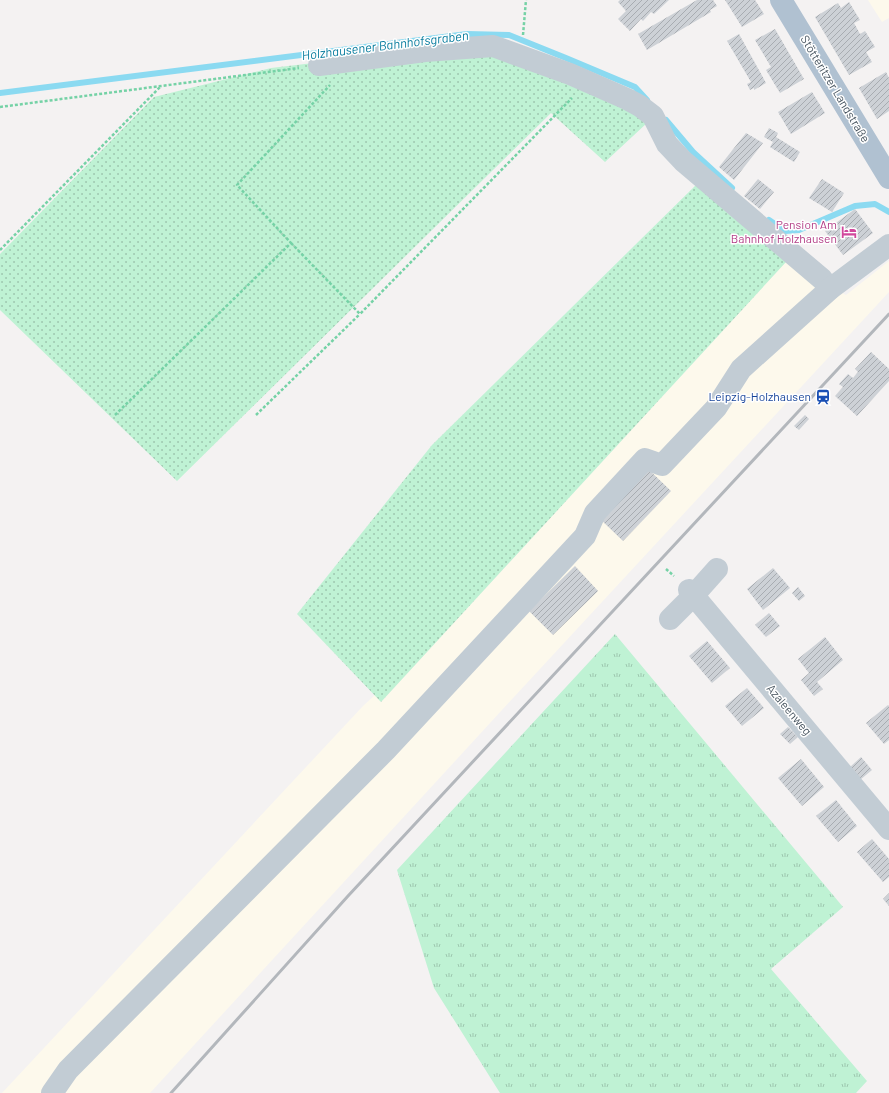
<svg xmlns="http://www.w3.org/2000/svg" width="889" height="1093" font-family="Barlow,sans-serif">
<defs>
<pattern id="grass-tufts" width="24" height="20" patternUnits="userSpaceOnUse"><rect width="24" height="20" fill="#bff2d4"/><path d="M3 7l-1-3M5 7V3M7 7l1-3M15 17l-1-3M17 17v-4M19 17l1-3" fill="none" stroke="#9dc7af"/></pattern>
<pattern id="park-dots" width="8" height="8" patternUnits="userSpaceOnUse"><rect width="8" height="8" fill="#bff2d4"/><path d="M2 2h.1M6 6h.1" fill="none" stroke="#9dc7af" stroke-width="1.8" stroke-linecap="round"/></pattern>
<pattern id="building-hatch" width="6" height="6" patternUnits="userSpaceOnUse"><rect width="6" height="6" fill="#cdd1d6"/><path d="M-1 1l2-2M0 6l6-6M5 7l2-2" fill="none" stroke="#a8acb1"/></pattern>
</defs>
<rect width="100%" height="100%" fill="#f4f2f2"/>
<!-- commercial -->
<g fill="#fdf9ec">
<polygon points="868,0 889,0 889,18 882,22"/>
<polygon points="889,261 889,292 514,697 150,1093 2,1093 363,706 375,695 381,702 786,262 846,295"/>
</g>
<!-- grass -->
<polygon fill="url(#grass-tufts)" points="615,634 843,907 771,969 867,1081 856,1093 500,1093 434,988 397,870"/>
<!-- park -->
<g fill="url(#park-dots)">
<polygon points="491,42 623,102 647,123 605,162 551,113 177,481 0,310 0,254 154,97 271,68"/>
<polygon points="698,183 786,262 381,702 297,614 432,445"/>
</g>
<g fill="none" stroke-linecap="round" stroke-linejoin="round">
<!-- stream -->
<g stroke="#8bdaf1" stroke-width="6">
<polyline points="0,93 467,34 509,35 566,58 635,87 647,100"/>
<polyline points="666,120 693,152 732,188"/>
<polyline points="769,220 785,231 799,230 855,206 875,204 889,212"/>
</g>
</g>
<!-- building -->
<g fill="url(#building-hatch)">
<polygon points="620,0 669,0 654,14 651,12 643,21 641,19 630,31 618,19 626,11 618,2"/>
<polygon points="697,0 713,0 717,6 710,10 711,12 647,50 638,34"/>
<polygon points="725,0 755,0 764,14 742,27"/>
<polygon points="849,2 860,20 854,23 860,34 865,31 875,47 866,52 872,62 849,75 815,17 838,3 841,8"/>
<polygon points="775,29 804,79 780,93 766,70 771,67 755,40"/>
<polygon points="739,34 766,83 754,90 754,88 750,90 747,84 751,82 727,41"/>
<polygon points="886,72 889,78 889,111 877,119 859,88"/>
<polygon points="812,92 825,113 791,134 778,112"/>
<polygon points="769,128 778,133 776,137 800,152 794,162 770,147 773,142 764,137"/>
<polygon points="746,133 763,143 734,180 719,167"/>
<polygon points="758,179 774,192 760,209 744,196"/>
<polygon points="822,179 844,193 832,212 809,198"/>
<polygon points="855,209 873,233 843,255 825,231"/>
<polygon points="871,352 889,369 889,381 857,416 835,396 843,387 839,384 848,374 853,378 858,372 855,369"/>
<polygon points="805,415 809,419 799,430 794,426"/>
<polygon points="645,466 671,491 623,541 597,516"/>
<polygon points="575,566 598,591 553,635 529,611"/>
<polygon points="773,568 790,588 763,610 747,589"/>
<polygon points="798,587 805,596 799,601 792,593"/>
<polygon points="769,613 780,626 766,637 755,625"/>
<polygon points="825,637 843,660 817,682 823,689 814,696 801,680 809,673 798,659"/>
<polygon points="707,641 730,668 712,683 689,656"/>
<polygon points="747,688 764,708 742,726 725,706"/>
<polygon points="888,705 889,706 889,740 884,744 866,723"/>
<polygon points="788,727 798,737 790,744 780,734"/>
<polygon points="861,757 872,770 860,780 850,767"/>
<polygon points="801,759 824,787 802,806 778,778"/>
<polygon points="836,800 857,826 838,842 816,816"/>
<polygon points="872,839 889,859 889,877 883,882 857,852"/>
<polygon points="889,893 889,906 883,899"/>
</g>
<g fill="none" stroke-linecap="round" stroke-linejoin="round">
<!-- path -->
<g stroke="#75d2a6" stroke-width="2.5" stroke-dasharray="3 2" stroke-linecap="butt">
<polyline points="523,35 526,0"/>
<polyline points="0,107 299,68"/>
<polyline points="291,243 360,314 572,98"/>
<polyline points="0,250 161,86"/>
<polyline points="115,415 291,243 237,185 330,85"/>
<polyline points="256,415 360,314"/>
<polyline points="666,569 674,576"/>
</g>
<!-- minor -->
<g stroke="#c2ccd4" stroke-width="22">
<polyline points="319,65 425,51 493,46 570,74 627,99 640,106 653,116 667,144 683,161 822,279 830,289"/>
<polyline points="689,590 889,829"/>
<polyline points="670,619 693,596 717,569"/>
<polyline points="52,1093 68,1070 386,750 585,536 595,513 645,459 662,465 716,408 741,369 830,289 889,245"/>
</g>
<!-- major -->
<polyline stroke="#b0c1d1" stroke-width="22" points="781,0 889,178"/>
<!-- rail -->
<polyline stroke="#b3b7bc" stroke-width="3" points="171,1093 348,896 889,314"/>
</g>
<!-- icons -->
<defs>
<g id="hotel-bare" transform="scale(1.2)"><path d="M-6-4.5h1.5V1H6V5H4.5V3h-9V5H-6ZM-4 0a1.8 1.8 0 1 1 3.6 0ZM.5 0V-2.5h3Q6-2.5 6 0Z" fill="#d1479c" stroke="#fff" stroke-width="2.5" paint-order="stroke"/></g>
<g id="station-bare" transform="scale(1.2)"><path d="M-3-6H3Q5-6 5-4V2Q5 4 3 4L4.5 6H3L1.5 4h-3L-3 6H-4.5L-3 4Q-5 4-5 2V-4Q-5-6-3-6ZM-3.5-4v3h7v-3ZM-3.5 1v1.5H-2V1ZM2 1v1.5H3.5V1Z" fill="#1a4fb4" stroke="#fff" stroke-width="2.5" paint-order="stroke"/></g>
</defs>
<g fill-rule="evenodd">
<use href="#hotel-bare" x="849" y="232"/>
<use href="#station-bare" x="823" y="397"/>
</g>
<g text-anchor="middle" stroke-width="3" stroke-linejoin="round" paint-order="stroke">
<!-- street labels -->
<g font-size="12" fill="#485560" stroke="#fff">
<text transform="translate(835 89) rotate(59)" y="4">Stötteritzer Landstraße</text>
<text transform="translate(789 710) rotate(50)" y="4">Azaleenweg</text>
</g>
<!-- hotel labels -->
<g font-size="12" fill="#b23c85" stroke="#fff" text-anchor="end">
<text x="837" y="229">Pension Am<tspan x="837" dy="14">Bahnhof Holzhausen</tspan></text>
</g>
<!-- transit labels -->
<g font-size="12" fill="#164399" stroke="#fff" text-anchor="end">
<text x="811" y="401">Leipzig-Holzhausen</text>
</g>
<!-- water labels -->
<g font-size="13" font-style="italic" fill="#077c9e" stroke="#fff">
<text transform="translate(385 45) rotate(-7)" y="5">Holzhausener Bahnhofsgraben</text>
</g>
</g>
</svg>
